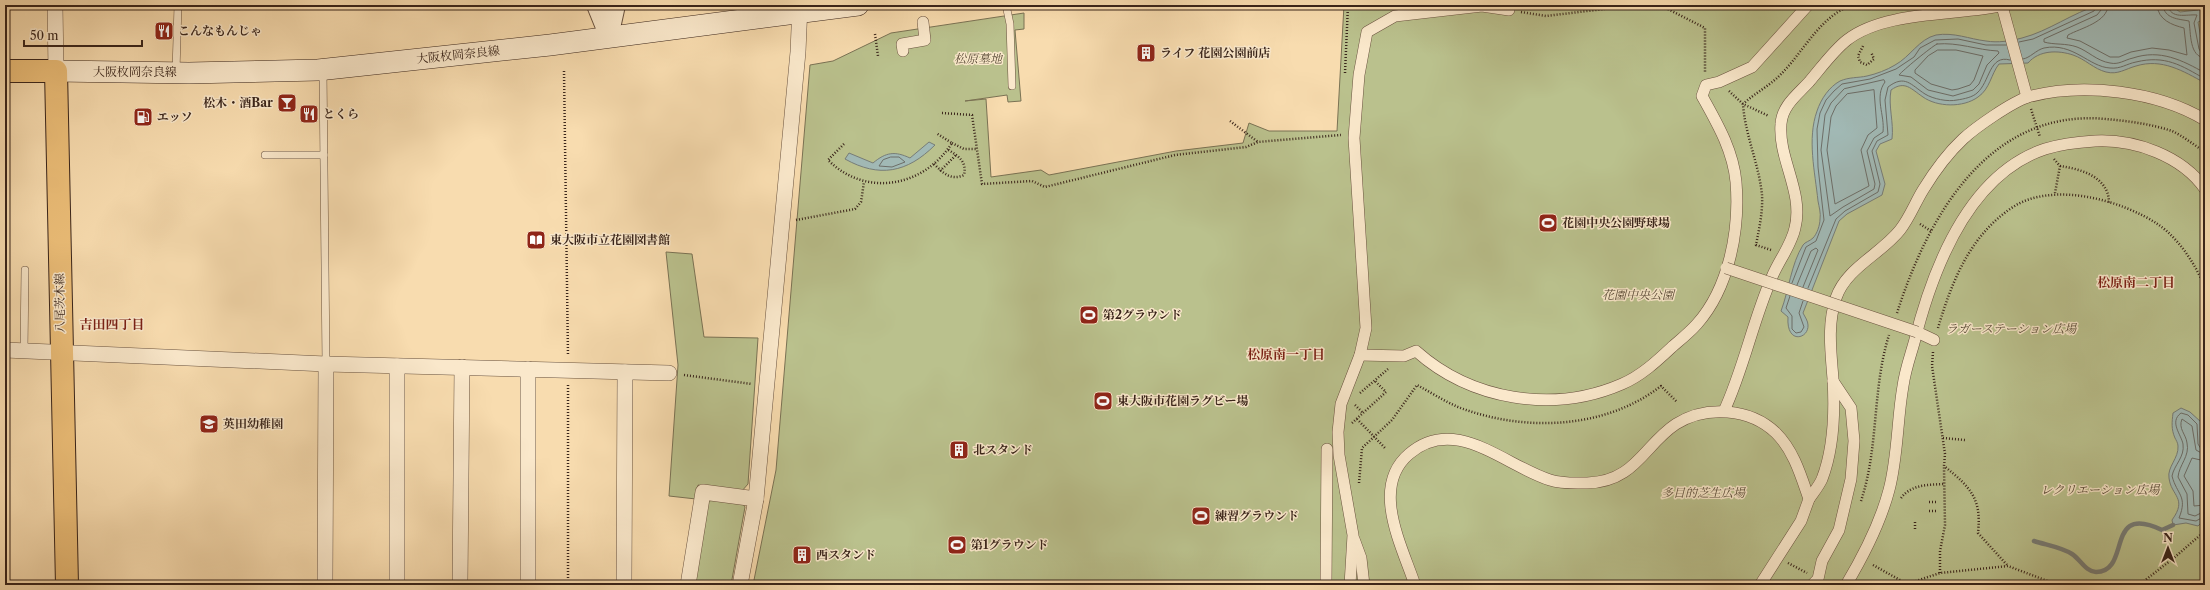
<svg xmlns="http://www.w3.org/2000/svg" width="2210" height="590" font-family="'Libre Caslon Text','Noto Serif JP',serif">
<rect width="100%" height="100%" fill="#f8dcaf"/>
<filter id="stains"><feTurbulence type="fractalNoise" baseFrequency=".005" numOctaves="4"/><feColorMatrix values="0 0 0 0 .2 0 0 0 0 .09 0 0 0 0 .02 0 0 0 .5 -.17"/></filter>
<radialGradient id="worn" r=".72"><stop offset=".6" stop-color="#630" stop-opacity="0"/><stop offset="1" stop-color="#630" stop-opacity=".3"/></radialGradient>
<!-- green -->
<g fill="#bac18d" stroke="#7a7254">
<polygon points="1344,5 2205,5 2205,585 753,585 776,470 810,65 833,61 891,33 1024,13 1024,29 1015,30 1021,101 1008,102 1007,95 965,101 986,99 991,177 1041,170 1049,175 1176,151 1243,143 1249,123 1269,131 1337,131"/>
<polygon points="666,252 692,254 704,337 758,338 748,484 741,492 698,485 696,499 669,496 678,365"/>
<polygon points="714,498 742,502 745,507 731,585 694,585 707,502"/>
</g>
<!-- water -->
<g fill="#a1b9b5" stroke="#777d77">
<path d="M2099 5H2170L2180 12 2198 10 2201 5H2205V19L2198 22 2203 49H2205V83C2183 71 2162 58 2136 66 2125 69 2118 75 2106 72 2094 69 2085 59 2073 55 2058 50 2039 50 2028 63L1999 64C1991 74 1990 89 1978 97 1963 108 1937 107 1923 97 1911 89 1905 80 1891 90 1888 106 1894 122 1892 139L1880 144 1876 151 1885 184 1882 195 1847 214 1839 221 1803 313C1805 317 1808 321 1808 325 1809 339 1786 345 1788 317L1781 311C1789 290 1791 264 1803 245 1805 242 1810 241 1813 238 1817 234 1820 225 1820 219 1821 213 1819 207 1818 201 1815 172 1807 139 1817 111 1821 99 1829 87 1840 81 1849 77 1858 78 1867 76 1876 74 1887 70 1895 65 1910 57 1919 39 1936 35 1954 32 1969 39 1986 41 1998 43 2010 41 2022 38 2049 31 2072 13 2099 5Z"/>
<path d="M929 142 935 145C907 173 879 178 845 159L849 153 873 163C886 152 895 151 910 158Z"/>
<path d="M2181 408 2190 412 2201 422 2202 443 2205 450V519L2198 526 2186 523 2173 525 2172 520C2188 498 2171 496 2169 478 2167 467 2179 458 2178 446 2178 443 2176 440 2175 438 2171 429 2172 422 2173 413Z"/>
</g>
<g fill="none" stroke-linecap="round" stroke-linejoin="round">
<!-- shore -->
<g stroke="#6d6e68" stroke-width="1">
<path d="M2102 5 2101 10 2097 15 2044 39V42C2054 45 2066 43 2077 47 2088 51 2097 61 2110 63 2119 65 2124 60 2133 58 2160 49 2182 60 2205 73"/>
<path d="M2108 5C2108 22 2081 28 2068 35L2067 38 2080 41 2110 57H2119L2131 52 2152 48 2169 50 2187 55 2184 28C2172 25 2158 20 2157 5"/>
<path d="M2163 5C2164 19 2179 19 2189 21 2191 33 2189 57 2205 58"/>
<path d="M2168 5C2170 20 2187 14 2197 15L2194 23 2199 49 2201 52 2205 53"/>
<polyline points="2019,42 2033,39 2094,11 2097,5"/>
<path d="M1937 44C1958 42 1977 50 1998 51L1999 53 1987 65 1979 84 1973 90 1953 96 1928 90 1911 77 1899 75C1902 71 1931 47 1937 44Z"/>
<polygon points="1938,50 1956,50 1983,56 1974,80 1970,85 1958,89 1952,90 1931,84 1915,73 1915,70 1928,56"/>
<path d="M2023 59C2030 58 2036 50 2044 48 2073 42 2089 67 2110 68 2121 69 2126 64 2136 62 2165 55 2181 65 2205 79"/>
<path d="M1884 80 1885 82C1874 97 1885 115 1883 132L1874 138 1867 151 1875 184 1874 189 1843 207 1830 216 1821 150 1825 115 1831 103 1844 89Z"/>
<polygon points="1874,90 1877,128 1868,135 1861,150 1869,186 1835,204 1827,150 1831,117 1836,106 1847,94"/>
<polygon points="891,157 899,157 905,162 892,167 879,166 883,160"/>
<polyline points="1792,283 1806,247 1816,241 1824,220 1818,167 1817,129 1820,113 1826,100 1834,91 1842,84 1870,79 1896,69 1914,57 1920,48 1935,40 1958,39 1986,45 2006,45"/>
<polyline points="1797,285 1811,251 1816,248 1818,250 1803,287"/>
<path d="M1808 288 1836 219 1845 211 1878 192 1880 184 1872 151 1877 141 1888 135 1885 100 1888 87C1905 74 1911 85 1925 94 1933 99 1948 102 1957 100 1964 99 1973 97 1977 93 1990 82 1989 54 2010 60"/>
<polyline points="1790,296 1786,308 1792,316 1792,329 1796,333 1801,332 1804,327 1799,313 1803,301"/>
<path d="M2205 450 2201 449 2198 444 2197 424 2188 415 2181 413C2169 422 2181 434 2183 444 2185 457 2174 465 2172 476 2177 495 2188 496 2179 518L2196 521 2205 516"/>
<path d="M2205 455 2196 450 2192 426 2182 419C2178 429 2186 434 2187 443 2190 456 2179 465 2178 477L2187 494 2188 514 2195 516 2205 511"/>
<polyline points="2205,461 2192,458 2184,476 2193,491 2194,506 2205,505"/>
</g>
<!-- stream -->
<path stroke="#777d77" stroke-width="4.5" d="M2034 541C2046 545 2061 547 2072 554 2080 559 2086 572 2096 572 2132 572 2104 502 2162 530L2173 525"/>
<!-- service casing -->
<g stroke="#69523f" stroke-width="8">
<g id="service">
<polyline points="1006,5 1010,24 1012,86"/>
<polyline points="323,70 326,364"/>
<polyline points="176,71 178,5"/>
<polyline points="265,155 324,155"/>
<polyline points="24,351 25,270"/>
</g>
</g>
<!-- pedestrian casing -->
<g stroke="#69523f" stroke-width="12">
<g id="pedestrian">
<polyline points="2002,6 2027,97"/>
<polyline points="903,51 902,44 925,40 923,22"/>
<polyline points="1917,332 1934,340"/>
<path d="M1360 355 1404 356 1416 351C1471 400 1553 414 1622 384 1641 376 1657 361 1672 347 1680 340 1689 333 1697 324 1729 288 1740 230 1736 182 1733 150 1717 123 1702 96L1706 85 1719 82 1752 67 1808 5"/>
<path d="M1724 411C1744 368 1753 320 1772 277 1779 260 1791 246 1795 228 1804 192 1778 159 1781 124 1782 106 1797 95 1809 82 1821 68 1833 51 1847 40 1885 10 1959 16 2006 5"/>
<path d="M1809 499C1813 493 1819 486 1822 479 1834 448 1835 412 1833 379 1831 352 1827 325 1836 298 1846 268 1881 254 1900 230 1910 217 1915 203 1923 190 1934 172 1948 153 1963 139 1976 127 2012 102 2028 97 2082 82 2157 91 2205 120"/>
<polyline points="1354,539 1361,558 1364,585"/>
<polyline points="1326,585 1327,449"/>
<polyline points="1350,585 1353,535 1339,455 1338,432 1341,404 1360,355 1366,328 1354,138 1359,75 1367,32 1395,16 1482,6 1509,10"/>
<path d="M1415 585C1402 546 1370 487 1409 454 1455 414 1505 466 1550 480 1562 484 1575 483 1587 483 1635 482 1644 445 1676 424 1706 405 1750 408 1776 433 1794 451 1801 476 1809 499L1801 521 1760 585"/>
<polyline points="1812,585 1818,579 1822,561 1839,530 1851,479 1854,441 1851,408 1833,381"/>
<path d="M1846 585C1864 555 1880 524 1889 490 1898 456 1897 420 1903 386 1905 371 1910 357 1914 343 1932 271 1967 175 2045 149 2061 144 2078 142 2095 141 2135 139 2182 156 2205 189"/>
</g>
</g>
<!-- minor casing -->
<g stroke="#69523f" stroke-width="16">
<g id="minor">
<polyline points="55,5 56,71"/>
<polyline points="5,350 326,364 669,373"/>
<polyline points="397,366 397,585"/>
<polyline points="325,585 326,364"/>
<polyline points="460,585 462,367"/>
<polyline points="528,585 528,369"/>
<polyline points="624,585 625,372"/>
<polyline points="688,585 703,492 756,499"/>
<polyline points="740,585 756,499 798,52 800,5"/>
</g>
</g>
<!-- tertiary casing -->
<g stroke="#69523f" stroke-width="20">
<g id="tertiary">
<polyline points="596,5 609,37"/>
<polyline points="609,37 616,5"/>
</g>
</g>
<!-- secondary casing -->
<g stroke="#39241a" stroke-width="22">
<polyline id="secondary" points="56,71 189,73 318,70 550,45 858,5"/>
</g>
<!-- primary casing -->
<g stroke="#39241a" stroke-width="24">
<polyline id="primary" points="5,71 56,71 67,585"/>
</g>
<!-- path -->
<g stroke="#39241a" stroke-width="2.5" stroke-dasharray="1 2" stroke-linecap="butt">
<polyline points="1660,5 1705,28 1705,72"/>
<polyline points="1521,12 1546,16 1637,5"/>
<polyline points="875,34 878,56"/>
<polyline points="1863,46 1858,56 1860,62 1867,65 1874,59 1871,52"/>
<polyline points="564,71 568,356"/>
<polyline points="1345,73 1348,5"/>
<polyline points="1729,91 1743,104 1769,116"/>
<polyline points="2031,109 2040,137"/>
<polyline points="942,113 972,115 982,184 1032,181 1045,187 1175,155 1246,147 1258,142 1341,135"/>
<polyline points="1230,121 1258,142"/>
<polyline points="952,143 964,149 977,149"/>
<path d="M844 144 828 160C866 198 924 187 952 143L936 133"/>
<polyline points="2054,159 2060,166 2055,193"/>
<path d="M934 164C943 173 951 181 964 175 967 161 958 156 947 149"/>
<path d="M2060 166C2081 169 2109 177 2109 203"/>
<polyline points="940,171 956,155"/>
<polyline points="796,220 855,209 861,202 864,182"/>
<polyline points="1920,224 1931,231"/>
<path d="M1771 250 1756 245C1759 229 1763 212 1762 195 1759 164 1745 135 1743 104 1754 94 1767 87 1777 78 1803 54 1817 19 1851 5"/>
<path d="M1897 313C1928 216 1989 108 2106 119 2128 121 2151 124 2172 131 2183 136 2194 145 2205 152"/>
<path d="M1938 328C1952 281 1970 235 2013 207 2053 181 2122 200 2159 225 2180 240 2196 265 2205 288"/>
<path d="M1933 352 1932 366 1945 454 1944 466C1970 487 1982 498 1978 533L2008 566"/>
<polyline points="684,375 752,384"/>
<polyline points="568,385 568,585"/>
<polyline points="1360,393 1388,369"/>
<polyline points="1355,405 1363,413"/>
<polyline points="1357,419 1386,449"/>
<polyline points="1352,423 1386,392 1374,380"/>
<polyline points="1943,438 1965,440"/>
<path d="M1359 483 1362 448 1392 420 1417 385C1430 392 1444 401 1458 407 1523 432 1604 430 1661 386L1677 402"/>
<path d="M1901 498C1912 484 1928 485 1944 484"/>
<path d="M1861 501C1879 447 1872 389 1889 335"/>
<polyline points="1929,502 1937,502"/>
<polyline points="1929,511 1937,511"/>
<polyline points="1915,522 1915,531"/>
<polyline points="1788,563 1807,573"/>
<polyline points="1873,565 1907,584 1940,573 2008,566 2058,585"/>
<polyline points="1940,573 1940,551 1945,525 1944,467"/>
<polyline points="2139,585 2175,557 2205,531"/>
</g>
<!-- service -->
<use href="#service" stroke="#fae8cb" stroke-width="7"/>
<!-- pedestrian -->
<use href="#pedestrian" stroke="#fae8cb" stroke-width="11"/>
<!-- minor -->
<use href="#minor" stroke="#fae8cb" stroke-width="15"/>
<!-- tertiary -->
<use href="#tertiary" stroke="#fae8cb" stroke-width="18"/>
<!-- secondary -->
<use href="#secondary" stroke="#fae8cb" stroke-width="21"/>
<!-- primary -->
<use href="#primary" stroke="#ecbe78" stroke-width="22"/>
<!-- pedestrian-bridge casing -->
<g stroke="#69523f" stroke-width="12" stroke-linecap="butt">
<polyline id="pedestrian-bridge" points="1726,268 1917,332"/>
</g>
<!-- pedestrian-bridge -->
<use href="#pedestrian-bridge" stroke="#fae8cb" stroke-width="11"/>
</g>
<!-- icons -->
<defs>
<g id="restaurant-square" transform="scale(1)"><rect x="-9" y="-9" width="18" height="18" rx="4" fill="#8f2418" stroke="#fae8cb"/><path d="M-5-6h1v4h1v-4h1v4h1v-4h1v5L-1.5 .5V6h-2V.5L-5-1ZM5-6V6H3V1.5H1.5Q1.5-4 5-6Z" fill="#fff"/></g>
<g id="building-square" transform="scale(1)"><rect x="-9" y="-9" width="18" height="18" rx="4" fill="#8f2418" stroke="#fae8cb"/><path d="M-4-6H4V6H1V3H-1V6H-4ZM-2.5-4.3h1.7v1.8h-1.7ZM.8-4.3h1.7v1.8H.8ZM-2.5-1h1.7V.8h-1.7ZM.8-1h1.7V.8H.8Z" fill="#fff"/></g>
<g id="bar-square" transform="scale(1)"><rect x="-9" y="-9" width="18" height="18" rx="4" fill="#8f2418" stroke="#fae8cb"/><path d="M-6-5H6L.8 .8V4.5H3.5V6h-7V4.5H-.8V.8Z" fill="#fff"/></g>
<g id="fuel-square" transform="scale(1)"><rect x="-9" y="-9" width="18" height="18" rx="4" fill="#8f2418" stroke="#fae8cb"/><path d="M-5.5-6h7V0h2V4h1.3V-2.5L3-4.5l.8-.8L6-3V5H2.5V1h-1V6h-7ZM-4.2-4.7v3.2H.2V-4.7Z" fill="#fff"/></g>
<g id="stadium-square" transform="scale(1)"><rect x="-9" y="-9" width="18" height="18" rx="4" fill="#8f2418" stroke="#fae8cb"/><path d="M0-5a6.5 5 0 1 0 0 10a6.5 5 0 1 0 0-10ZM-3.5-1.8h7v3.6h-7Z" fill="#fff"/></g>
<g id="library-square" transform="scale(1)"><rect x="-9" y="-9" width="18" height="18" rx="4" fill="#8f2418" stroke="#fae8cb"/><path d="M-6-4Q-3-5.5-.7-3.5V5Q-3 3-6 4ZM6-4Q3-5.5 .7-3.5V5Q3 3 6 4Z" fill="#fff"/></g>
<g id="school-square" transform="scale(1)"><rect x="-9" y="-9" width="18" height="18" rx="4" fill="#8f2418" stroke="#fae8cb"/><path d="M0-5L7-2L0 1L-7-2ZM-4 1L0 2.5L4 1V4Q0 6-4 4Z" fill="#fff"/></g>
</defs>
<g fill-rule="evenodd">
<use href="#restaurant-square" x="164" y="31"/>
<use href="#building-square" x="1146" y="53"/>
<use href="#bar-square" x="287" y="103"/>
<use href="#restaurant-square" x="309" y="114"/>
<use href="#fuel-square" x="143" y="117"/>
<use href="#stadium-square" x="1548" y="223"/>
<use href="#library-square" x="536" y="240"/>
<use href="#stadium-square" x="1089" y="315"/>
<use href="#stadium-square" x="1103" y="401"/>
<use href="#school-square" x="209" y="424"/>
<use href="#building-square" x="959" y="450"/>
<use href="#stadium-square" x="1201" y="516"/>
<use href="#stadium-square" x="957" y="545"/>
<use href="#building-square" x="802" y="555"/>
</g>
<g text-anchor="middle" stroke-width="3" stroke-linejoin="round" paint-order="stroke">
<!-- poi labels -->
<g font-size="12" font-weight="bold" fill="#39241a" stroke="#fae8cb" text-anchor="start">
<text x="178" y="35">こんなもんじゃ</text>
<text x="1160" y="57">ライフ 花園公園前店</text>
<text x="273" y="107" text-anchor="end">松木・酒Bar</text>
<text x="323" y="118">とくら</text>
<text x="157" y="121">エッソ</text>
<text x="1562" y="227">花園中央公園野球場</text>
<text x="550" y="244">東大阪市立花園図書館</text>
<text x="1103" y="319">第2グラウンド</text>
<text x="1117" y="405">東大阪市花園ラグビー場</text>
<text x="223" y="428">英田幼稚園</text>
<text x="973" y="454">北スタンド</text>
<text x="1215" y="520">練習グラウンド</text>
<text x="971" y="549">第1グラウンド</text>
<text x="816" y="559">西スタンド</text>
</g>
<!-- street labels -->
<g font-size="12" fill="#39241a" stroke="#fae8cb">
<text transform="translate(458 55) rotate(-6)" y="4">大阪枚岡奈良線</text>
<text x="135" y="76">大阪枚岡奈良線</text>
<text transform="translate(60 303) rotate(-91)" y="4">八尾茨木線</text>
</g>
<!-- park labels -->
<g font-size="12" font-style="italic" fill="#594b37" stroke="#fae8cb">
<text x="978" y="63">松原墓地</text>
<text x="1638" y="299">花園中央公園</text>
<text x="2011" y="333">ラガーステーション広場</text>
<text x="2100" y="494">レクリエーション広場</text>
<text x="1703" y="497">多目的芝生広場</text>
</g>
<!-- neighbourhood labels -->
<g font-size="13" font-weight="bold" fill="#7a1f14" stroke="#fae8cb">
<text x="2136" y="287">松原南二丁目</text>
<text x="112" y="329">吉田四丁目</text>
<text x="1286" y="359">松原南一丁目</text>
</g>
</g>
<!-- margin -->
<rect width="2210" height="590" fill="none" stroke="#f8dcaf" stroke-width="20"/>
<rect x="6" y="6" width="2198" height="578" fill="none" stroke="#39241a" stroke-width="2"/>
<rect x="10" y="10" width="2190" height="570" fill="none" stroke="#39241a"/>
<!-- north arrow -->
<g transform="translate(2168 548)" stroke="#fae8cb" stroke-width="3" paint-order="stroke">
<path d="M0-3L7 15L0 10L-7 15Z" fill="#39241a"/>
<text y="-6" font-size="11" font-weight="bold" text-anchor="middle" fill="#39241a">N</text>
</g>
<!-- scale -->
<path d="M24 40v6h118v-6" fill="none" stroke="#39241a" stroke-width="2"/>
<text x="30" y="40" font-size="12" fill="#39241a" stroke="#fae8cb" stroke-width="3" paint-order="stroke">50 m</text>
<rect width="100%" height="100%" filter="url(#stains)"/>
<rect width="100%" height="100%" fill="url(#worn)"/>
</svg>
